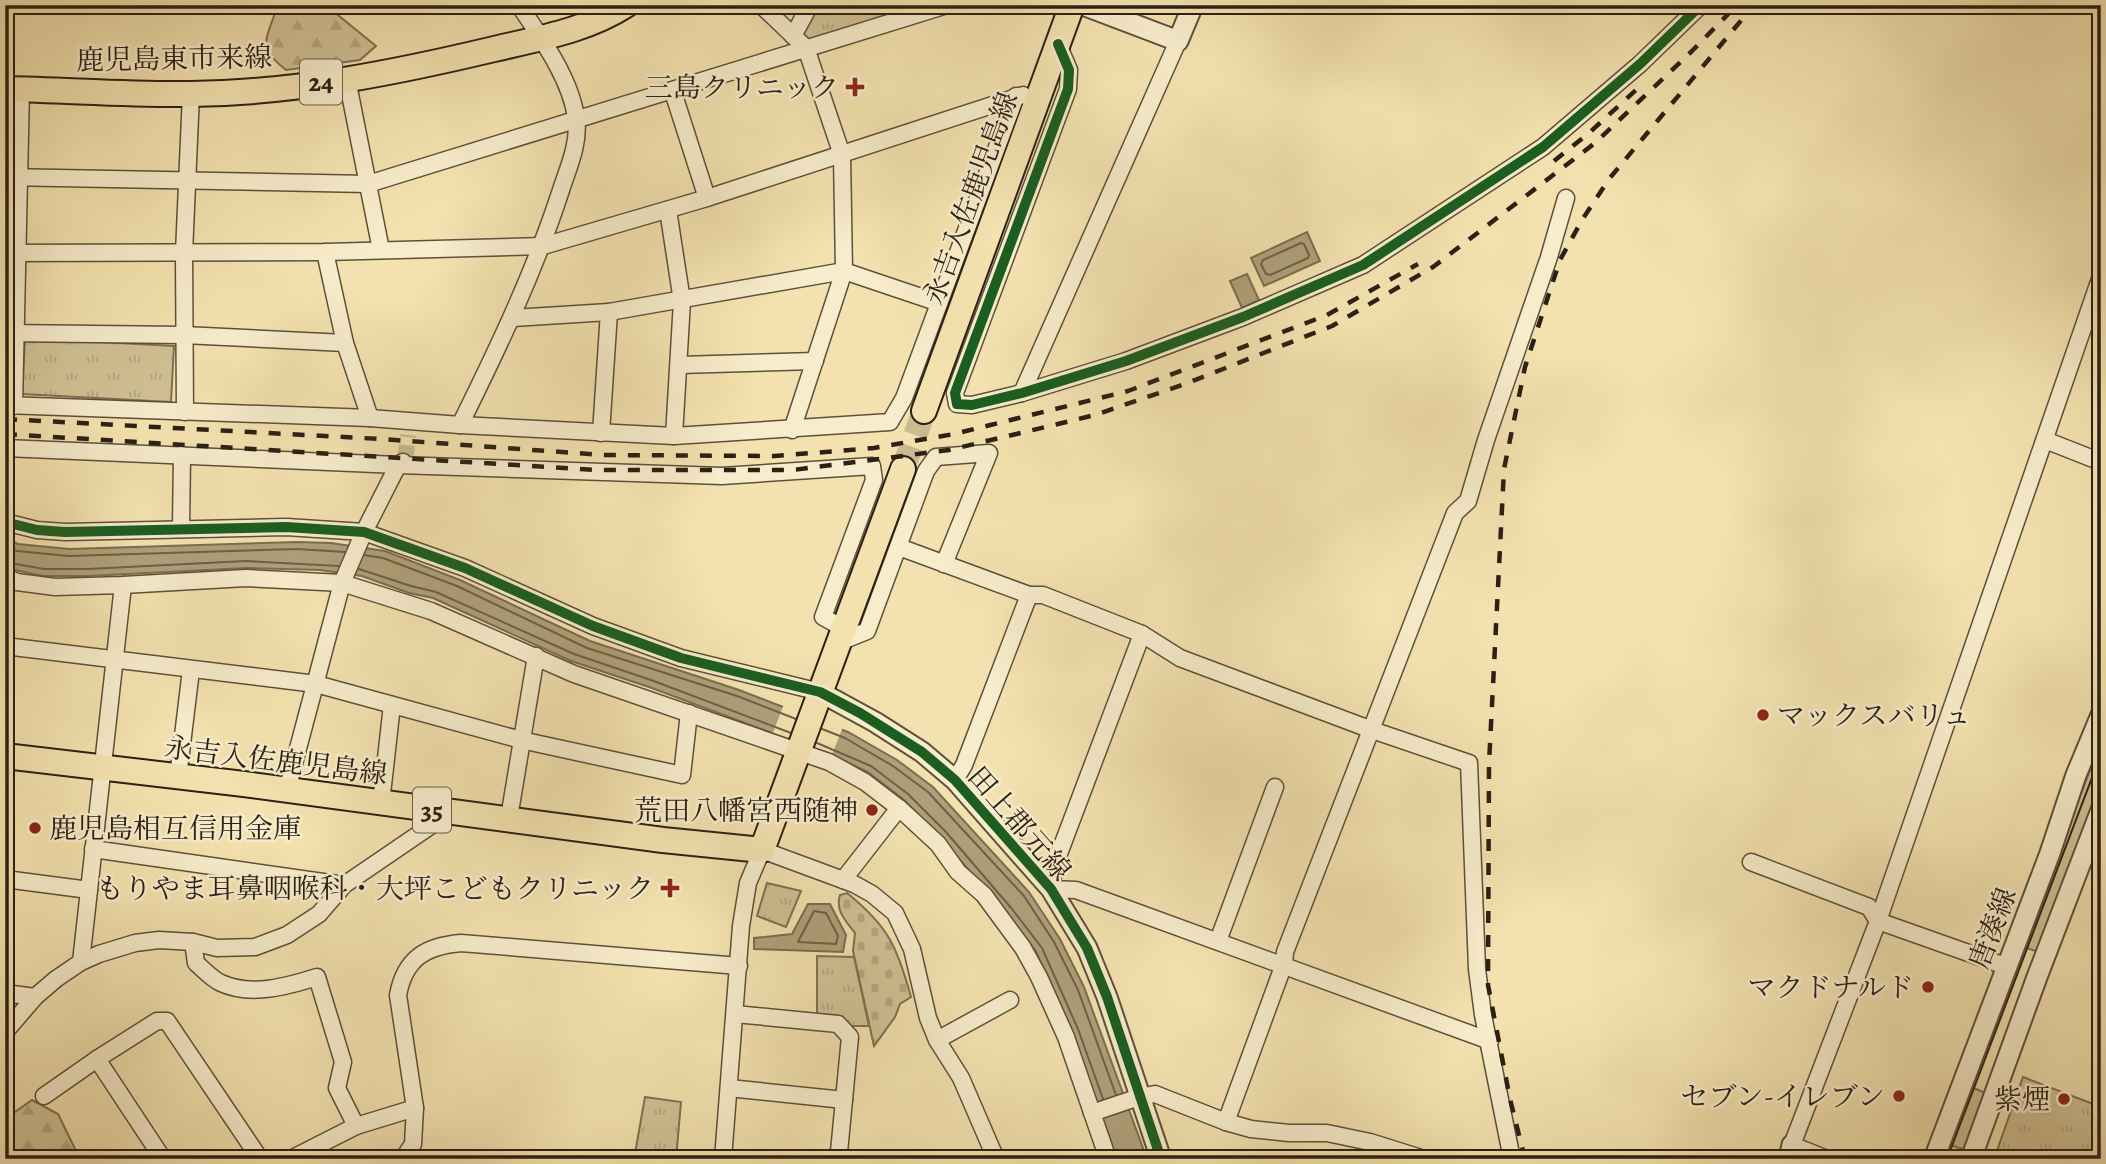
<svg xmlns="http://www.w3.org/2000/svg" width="2106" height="1164" font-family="Alegreya,'Noto Serif JP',serif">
<defs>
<pattern id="forest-firs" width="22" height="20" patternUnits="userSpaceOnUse" patternTransform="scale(1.75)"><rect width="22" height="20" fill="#d1c195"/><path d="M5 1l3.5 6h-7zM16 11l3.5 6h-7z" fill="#b4a680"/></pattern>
<pattern id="cemetery-stones" width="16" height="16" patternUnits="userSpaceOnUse" patternTransform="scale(1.75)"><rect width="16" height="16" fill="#d1c195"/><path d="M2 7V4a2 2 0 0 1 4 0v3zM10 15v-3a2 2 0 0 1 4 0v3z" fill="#b4a680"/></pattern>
<pattern id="park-tufts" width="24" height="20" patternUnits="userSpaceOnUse" patternTransform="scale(1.75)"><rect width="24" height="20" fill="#d1c195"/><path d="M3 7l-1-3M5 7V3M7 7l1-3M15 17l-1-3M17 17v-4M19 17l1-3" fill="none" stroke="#b4a680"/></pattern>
</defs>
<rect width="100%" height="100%" fill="#f3e2af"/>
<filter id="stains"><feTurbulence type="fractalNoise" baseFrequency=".00286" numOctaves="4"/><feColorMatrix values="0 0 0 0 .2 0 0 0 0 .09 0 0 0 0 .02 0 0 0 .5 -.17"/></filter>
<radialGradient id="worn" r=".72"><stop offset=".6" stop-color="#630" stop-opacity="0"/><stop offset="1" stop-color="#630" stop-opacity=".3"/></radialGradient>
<!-- green -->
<g fill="#d1c195" stroke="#7e7054" stroke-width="2">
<polygon points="2101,741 2101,788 2039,952 2023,947"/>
<polygon points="1971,1087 1986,1093 1966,1150 1950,1145"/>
</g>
<!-- forest -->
<g fill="url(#forest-firs)" stroke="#7e7054" stroke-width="2">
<path d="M223 5H338L333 11 376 46 360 60 286 70C258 48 265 42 275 13L230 9Z"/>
<polygon points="32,1100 58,1114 80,1159 5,1159 5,1119"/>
</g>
<!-- cemetery -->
<path fill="url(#cemetery-stones)" stroke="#7e7054" stroke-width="2" d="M847 893C888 926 897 946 911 997L900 1004 895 1017 874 1046 853 951 855 933C846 921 835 911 840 895Z"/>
<!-- park -->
<g fill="url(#park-tufts)" stroke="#7e7054" stroke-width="2">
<polygon points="818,5 923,5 812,41 802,34"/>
<polygon points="25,338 174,346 171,402 22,394"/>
<polygon points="767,883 801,891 786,927 757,916"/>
<polygon points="817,956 854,957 869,1026 850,1026 842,1016 817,1014"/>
<polygon points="2023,1077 2101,1107 2101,1159 1994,1159"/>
<polygon points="645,1097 681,1102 676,1159 634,1159"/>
</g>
<!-- water -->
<g fill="#afa07a" stroke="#7a6d51" stroke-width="2">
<polygon points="1307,232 1320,261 1264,286 1251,258"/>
<polygon points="1247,274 1259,300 1242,308 1230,281"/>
<polygon points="5,538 18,544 69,549 297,542 331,543 385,551 460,580 590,641 739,690 848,732 897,760 933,787 1029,892 1060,939 1084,987 1147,1159 1116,1159 1071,1032 1036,951 941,837 903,799 868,772 836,757 649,687 571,661 433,598 409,593 362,576 320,570 246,568 88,576 43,576 5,568"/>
<polygon points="808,904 830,904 846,935 843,952 754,949 754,938 792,934"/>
</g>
<!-- pier -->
<polygon fill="#f3e2af" points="784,704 843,727 831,757 772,735"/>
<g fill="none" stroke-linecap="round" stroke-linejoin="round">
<!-- shore -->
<g stroke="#6d6047" stroke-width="2">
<polygon points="1301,243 1304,244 1309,255 1308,258 1270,275 1266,274 1261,264 1263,260"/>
<polyline points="5,546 17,551 69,556 297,549 345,552"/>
<polyline points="364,555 383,558 457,586 587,648 737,696 796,719"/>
<polyline points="5,562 44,569 88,569 246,561 339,566"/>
<polyline points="359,569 411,586 436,592 574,654 651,680 791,733"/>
<polyline points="822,729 845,738 893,766 928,792 1024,896 1054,942 1078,990 1116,1095"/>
<polyline points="817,743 871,766 908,794 946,832 1012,909 1042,948 1078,1029 1103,1099"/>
<polygon points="814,911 826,913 838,936 836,944 798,942"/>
</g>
<!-- minor-tunnel -->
<polyline stroke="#cbbb90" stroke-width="16" stroke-dasharray="16 8" stroke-linecap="butt" points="405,461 408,435"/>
<!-- primary-tunnel -->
<polyline stroke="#cbbb90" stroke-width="24" stroke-dasharray="24 12" stroke-linecap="butt" points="903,469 924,411"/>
<!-- minor casing -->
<g stroke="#5d503b" stroke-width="19">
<g id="minor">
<polyline points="761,5 806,48 842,155 844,271 792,430"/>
<polyline points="793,36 810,5"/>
<polyline points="1058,44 1069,70 1068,89 955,393 957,404 972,405 1022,393 1126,361 1243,317 1363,265 1543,147 1640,64 1701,5"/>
<polyline points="347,79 381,250"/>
<polyline points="673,92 707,198"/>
<polyline points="5,177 368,184 947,5"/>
<polyline points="668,210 682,301 674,436"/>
<polyline points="325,252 345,343 370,418"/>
<polyline points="5,253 325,252 543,246 707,198 1023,95"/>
<polyline points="513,318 609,312 844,271 939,303"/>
<polyline points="5,333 184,335 345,343"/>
<polyline points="680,365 815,361"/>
<polyline points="1022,393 1178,41"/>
<polyline points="5,405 370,418 460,425 674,436 890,422 904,398 1016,96"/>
<polyline points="14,406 21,89"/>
<polyline points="185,412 184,253 191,94"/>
<path d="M460 425C498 348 534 273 561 190 568 168 580 143 576 118 571 79 541 38 519 5"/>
<polyline points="601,433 609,312"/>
<polyline points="2045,440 2101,462"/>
<polyline points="5,448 398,465 722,476 872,466 874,480 823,617 843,628"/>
<polyline points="5,522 37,530 65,532 286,527 364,532 465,568 593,626 681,658 820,692"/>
<polyline points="181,528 182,455"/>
<polyline points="899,547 1029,595 1043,595 1142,634 1054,867 1051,889 1076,890 1490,1041"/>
<polyline points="5,577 17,582 55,587 123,585 246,578 342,583 431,611 574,674 829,762 865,782 899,808 938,844 958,872 984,895 1023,948 1039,977 1066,1037 1108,1159"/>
<polyline points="1142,634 1180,658 1372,730 1469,763 1477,969 1483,1015 1512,1159"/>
<polyline points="837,643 867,631 926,471 936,457 989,453 944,564"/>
<polyline points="5,646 316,684 521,740 682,775 689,713"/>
<polyline points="178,777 191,670"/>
<polyline points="955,780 964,765 1029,595"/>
<polyline points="287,790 342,583 364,532 398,465 403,462"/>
<polyline points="381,803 392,705"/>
<polyline points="509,818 536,656"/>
<polyline points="93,849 344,885"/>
<polyline points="1751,862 1869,907 1878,921 2008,967"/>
<polyline points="5,879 89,890"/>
<polyline points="843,880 899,808"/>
<polyline points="1218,941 1275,787"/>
<path d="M193 942 196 963C203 969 212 979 221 983 251 997 288 986 317 977L343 1062 337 1088 356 1126"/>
<polyline points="81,962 123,585"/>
<polyline points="5,993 35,997"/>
<polyline points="735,1014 838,1024 850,1037 839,1152 833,1159"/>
<polyline points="5,1032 35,997 56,979 81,962 99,954 135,943 159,940 193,942 217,948 255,947 287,935 319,914 344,885 451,812"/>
<polyline points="937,1040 1010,1000"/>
<polyline points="729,1088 844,1100"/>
<polyline points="44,1096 97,1059"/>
<polyline points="1092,1113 1139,1097 1155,1094 1226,1122 1251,1129 1289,1133 1327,1133 1370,1142 1424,1159"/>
<polyline points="1226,1122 1284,964 1285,952 1455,513 1468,501 1486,440 1549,257 1566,198"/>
<polyline points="1792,1145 1827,1159"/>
<polyline points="1794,1156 1792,1145 1878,921 2101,276"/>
<polyline points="163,1159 97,1059 157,1021 167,1021 260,1159"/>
<polyline points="291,1159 356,1126 415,1108"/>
<path d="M403 1159 413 1144 415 1108 398 995C405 958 426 946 461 943L739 966"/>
<polyline points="723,1159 741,926 748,883 762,850 854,884 872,894 895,913 912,949 928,1018 937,1040 961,1078 996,1159"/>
</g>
</g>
<!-- tertiary casing -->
<g stroke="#5d503b" stroke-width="23">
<g id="tertiary">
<polyline points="1083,5 1178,41 1193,5"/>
<polyline points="820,692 875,722 922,752 955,780 1051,889 1087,948 1107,997 1161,1159"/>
<polyline points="1789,1159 1792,1145"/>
<polyline points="1934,1159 2050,853 2076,775 2101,715"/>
<polyline points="1971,1159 2037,977 2101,810"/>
</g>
</g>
<!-- primary casing -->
<g stroke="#2b2014" stroke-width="28">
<g id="primary">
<path d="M5 89C67 90 129 95 191 94 292 93 393 73 490 50 536 39 586 31 626 5"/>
<polyline points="924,411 1072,5"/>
<polyline points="5,756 244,784 663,840 762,850 903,469"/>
</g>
</g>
<!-- minor -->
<use href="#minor" stroke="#f7eccb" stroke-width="16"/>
<!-- tertiary -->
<use href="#tertiary" stroke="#f7eccb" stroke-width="19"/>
<!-- primary -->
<use href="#primary" stroke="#f3e2af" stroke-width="24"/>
<!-- tram -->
<polyline stroke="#2b2014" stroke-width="2" points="1947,1159 2101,754"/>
<!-- rail -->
<g stroke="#2b2014" stroke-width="4.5" stroke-dasharray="12 12" stroke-linecap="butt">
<polyline points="1554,161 1589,133 1636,90"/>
<polyline points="5,419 381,439 603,455 775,456 874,448 954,434 1128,391 1327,315 1418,264"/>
<polyline points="5,434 598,470 793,470 949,450 1008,436 1095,415 1185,384 1332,326 1433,267 1595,143 1692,51 1737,5"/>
<polyline points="1525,1159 1510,1099 1488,985 1489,764 1504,469 1525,367 1560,260 1582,220 1609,179 1754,5"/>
</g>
<!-- cycleway casing -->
<g stroke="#f7eccb" stroke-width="15">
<g id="cycleway">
<polyline points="1058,44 1069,70 1068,89 955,393 957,404 972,405 1022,393 1126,361 1243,317 1363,265 1543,147 1640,64 1701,5"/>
<polyline points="5,522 37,530 65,532 286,527 364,532 465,568 593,626 681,658 820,692 860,713 922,752 955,780 1051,889 1087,948 1107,997 1161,1159"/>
</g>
</g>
<!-- cycleway -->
<use href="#cycleway" stroke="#1b5e20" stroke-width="10"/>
</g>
<!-- markers -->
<g fill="#8f2418" stroke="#f7eccb" stroke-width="2.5">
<path d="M851.5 76.5h7v7h7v7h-7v7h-7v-7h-7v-7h7z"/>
<circle cx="1763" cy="715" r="7"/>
<circle cx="872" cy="810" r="7"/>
<circle cx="35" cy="828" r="7"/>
<path d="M666.5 877.5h7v7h7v7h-7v7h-7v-7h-7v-7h7z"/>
<circle cx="1928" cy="987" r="7"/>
<circle cx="1899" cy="1096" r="7"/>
<circle cx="2064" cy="1099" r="7"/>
</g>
<g text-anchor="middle" stroke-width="5" stroke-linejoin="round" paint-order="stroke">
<!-- shield labels -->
<g fill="#f7eccb" stroke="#685d4b" stroke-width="2">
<rect x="300" y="59.5" width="42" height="45" rx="5"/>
<rect x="413" y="787.5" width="38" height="45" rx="5"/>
</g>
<g font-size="26" font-weight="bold" fill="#2b2014">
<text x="321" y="91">24</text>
<text x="432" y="819">35</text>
</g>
<!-- street labels -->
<g font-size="28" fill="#2b2014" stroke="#f7eccb">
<text transform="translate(174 58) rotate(-1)" y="10">鹿児島東市来線</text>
<text transform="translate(970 198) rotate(-70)" y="10">永吉入佐鹿児島線</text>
<text transform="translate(276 760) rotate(7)" y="10">永吉入佐鹿児島線</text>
<text transform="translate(1020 823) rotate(49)" y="10">田上郡元線</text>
<text transform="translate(1992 928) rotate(-69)" y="10">唐湊線</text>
</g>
<!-- poi labels -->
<g font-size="28" fill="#2b2014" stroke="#f7eccb" text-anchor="end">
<text x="839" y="97">三島クリニック</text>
<text x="1777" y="725" text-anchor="start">マックスバリュ</text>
<text x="858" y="820">荒田八幡宮西随神</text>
<text x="49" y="838" text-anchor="start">鹿児島相互信用金庫</text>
<text x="654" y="898">もりやま耳鼻咽喉科・大坪こどもクリニック</text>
<text x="1914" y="997">マクドナルド</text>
<text x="1885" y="1106">セブン-イレブン</text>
<text x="2050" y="1109">紫煙</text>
</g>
</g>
<!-- margin -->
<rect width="2106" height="1164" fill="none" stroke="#f3e2af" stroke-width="28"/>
<rect x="7" y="7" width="2092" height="1150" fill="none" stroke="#2b2014" stroke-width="3.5"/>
<rect x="14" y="14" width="2078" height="1136" fill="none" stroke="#2b2014" stroke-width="2"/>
<rect width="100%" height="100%" filter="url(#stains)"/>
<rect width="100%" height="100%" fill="url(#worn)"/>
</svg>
